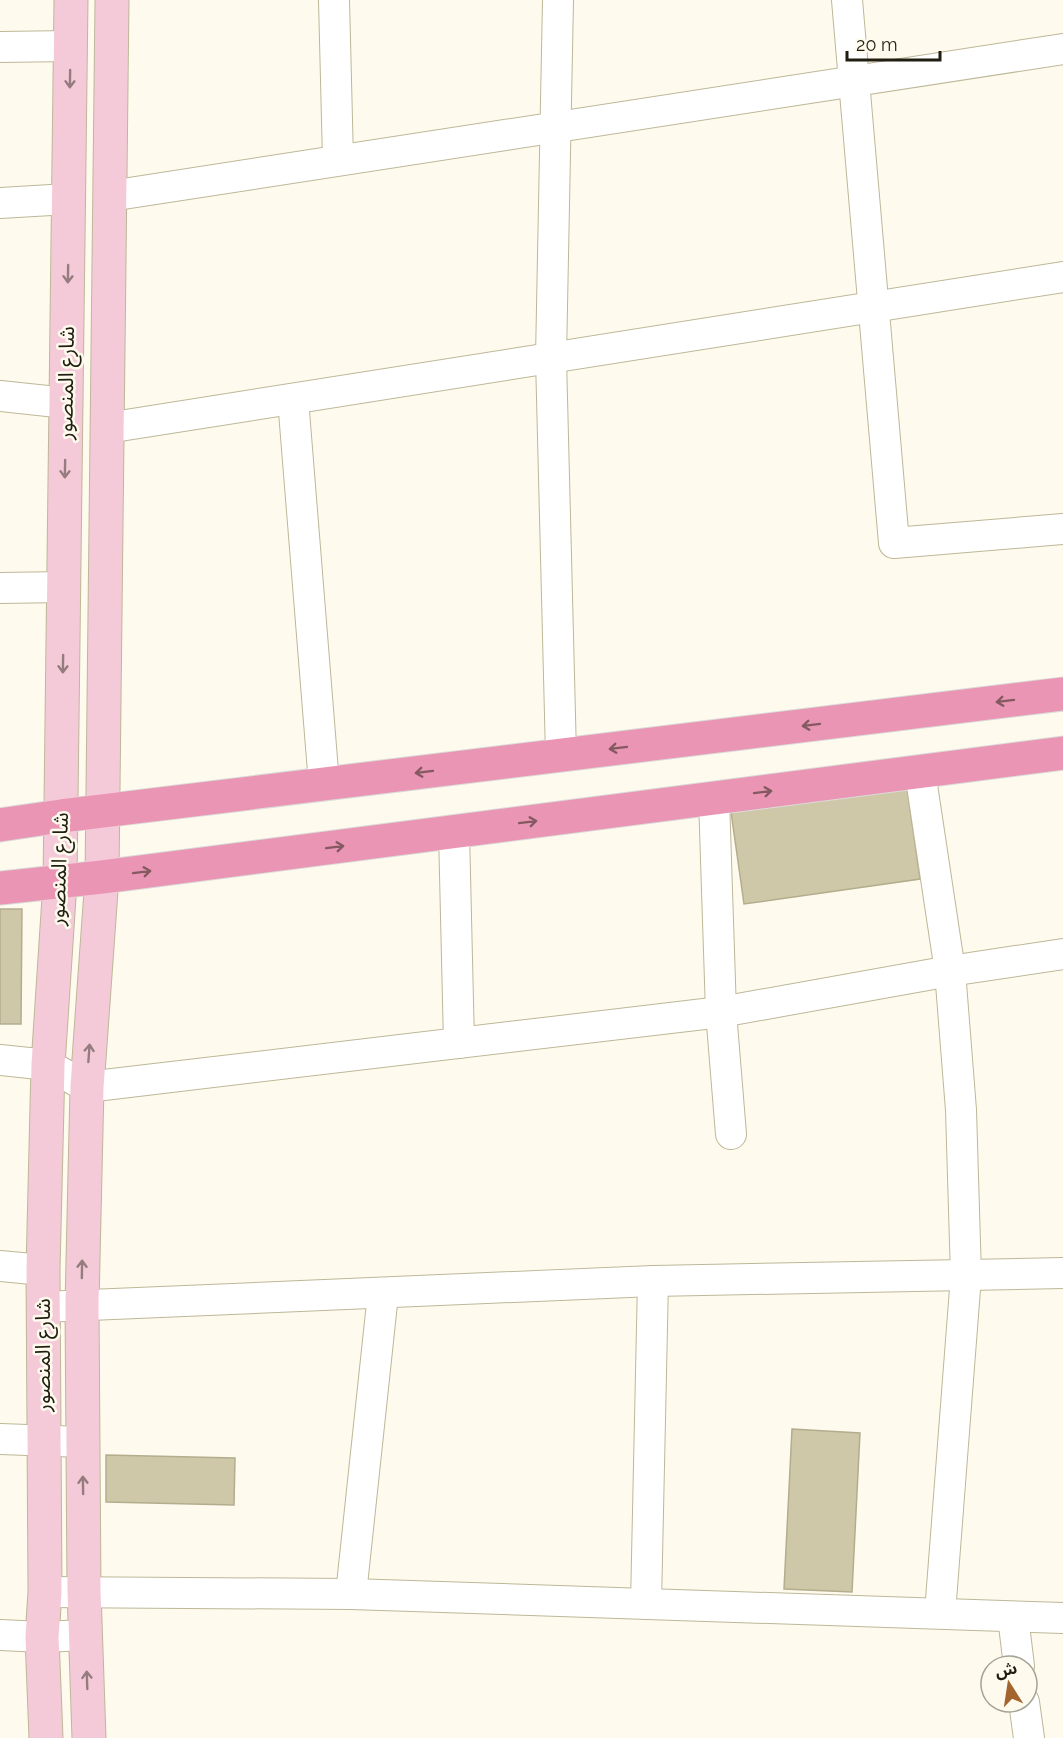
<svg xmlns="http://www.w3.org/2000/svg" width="1063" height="1738" font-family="Raleway,'Noto Sans Arabic',sans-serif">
<rect width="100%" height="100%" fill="#fefbee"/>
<!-- building -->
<g fill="#cec8a8" stroke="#b3ad8e" stroke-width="1.5">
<polygon points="907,787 920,879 744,904 731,812"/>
<polygon points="0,909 22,909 21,1024 0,1024"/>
<polygon points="792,1429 860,1433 852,1592 784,1589"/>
<polygon points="106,1455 235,1458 234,1505 106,1502"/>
</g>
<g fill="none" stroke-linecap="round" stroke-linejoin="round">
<!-- street casing -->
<g stroke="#beb798" stroke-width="32">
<g id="street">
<polyline points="334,0 338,160"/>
<polyline points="558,0 551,358 561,755"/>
<polyline points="847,0 894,543 1063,529"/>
<polyline points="0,47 70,46"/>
<polyline points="110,196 1063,49"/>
<polyline points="0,203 68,199"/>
<polyline points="0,396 66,403"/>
<polyline points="293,399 324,784"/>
<polyline points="107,428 1063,277"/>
<polyline points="0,588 64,587"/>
<polyline points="920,772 950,971 961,1110 966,1276 940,1613"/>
<polyline points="714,799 721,1012 731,1134"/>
<polyline points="454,832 459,1043"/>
<polyline points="0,1060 48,1065 87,1087 721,1012 950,971 1063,954"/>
<polyline points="0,1266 43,1270"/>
<polyline points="42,1307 653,1281 1063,1273"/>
<polyline points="0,1439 83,1442"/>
<polyline points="45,1592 351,1594 1063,1618"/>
<polyline points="351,1594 383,1294"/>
<polyline points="646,1604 653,1281"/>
<polyline points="1013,1617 1019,1666"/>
<polyline points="0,1635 42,1637 86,1635"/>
<polyline points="1024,1702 1029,1738"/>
</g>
</g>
<!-- secondary casing -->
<g stroke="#beb798" stroke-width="35">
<g id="secondary">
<polyline points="46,1738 42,1637 45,1592 43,1270 48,1065 60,882 71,0"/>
<polyline points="89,1738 84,1591 82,1304 87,1087 102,877 112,0"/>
</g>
</g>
<!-- primary casing -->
<g stroke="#dbdbd9" stroke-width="35">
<g id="primary">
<polyline points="0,825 61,816 1063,694"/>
<polyline points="0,888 102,877 1063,753"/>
</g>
</g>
<!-- street -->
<use href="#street" stroke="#fff" stroke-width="30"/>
<!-- secondary -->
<use href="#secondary" stroke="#f4cad9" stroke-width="33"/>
<!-- primary -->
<use href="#primary" stroke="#e995b3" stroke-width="33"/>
</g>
<!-- one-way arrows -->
<defs><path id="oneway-shaft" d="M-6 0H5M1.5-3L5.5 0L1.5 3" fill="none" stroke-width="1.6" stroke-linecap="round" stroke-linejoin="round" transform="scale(1.5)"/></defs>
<g stroke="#957c7f">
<use href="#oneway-shaft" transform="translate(70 79) rotate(91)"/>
<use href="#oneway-shaft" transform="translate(68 274) rotate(91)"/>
<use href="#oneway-shaft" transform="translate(65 469) rotate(91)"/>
<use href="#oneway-shaft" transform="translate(63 664) rotate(91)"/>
<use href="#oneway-shaft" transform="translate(89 1053) rotate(-86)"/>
<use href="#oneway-shaft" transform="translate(82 1269) rotate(-89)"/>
<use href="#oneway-shaft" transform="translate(83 1485) rotate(-91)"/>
<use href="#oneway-shaft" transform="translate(87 1680) rotate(-92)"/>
</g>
<g stroke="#845962">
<use href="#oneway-shaft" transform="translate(1005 701) rotate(173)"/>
<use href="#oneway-shaft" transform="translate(811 725) rotate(173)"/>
<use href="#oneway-shaft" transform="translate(618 748) rotate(173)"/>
<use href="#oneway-shaft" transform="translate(424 772) rotate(173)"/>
<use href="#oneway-shaft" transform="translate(763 792) rotate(-7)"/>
<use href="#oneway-shaft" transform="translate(528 822) rotate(-7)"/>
<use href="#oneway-shaft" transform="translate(335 847) rotate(-7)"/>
<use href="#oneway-shaft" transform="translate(142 872) rotate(-7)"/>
</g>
<g text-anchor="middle" stroke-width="5" stroke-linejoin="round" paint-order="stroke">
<!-- street labels -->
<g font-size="21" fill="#201d11" stroke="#fefbee">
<text transform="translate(66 383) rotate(-89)" y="7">شارع المنصور</text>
<text transform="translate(59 869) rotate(-88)" y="7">شارع المنصور</text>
<text transform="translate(43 1355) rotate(-90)" y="7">شارع المنصور</text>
</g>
</g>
<!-- north arrow -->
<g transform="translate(1009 1684) rotate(348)"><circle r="28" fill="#fefbee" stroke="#a5a296" stroke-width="1.5"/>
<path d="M0-4.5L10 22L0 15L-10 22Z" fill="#a4642d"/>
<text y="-9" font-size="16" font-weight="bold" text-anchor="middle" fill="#201d11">ش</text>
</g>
<!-- scale -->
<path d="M847 51v9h93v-9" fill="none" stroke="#201d11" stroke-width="3"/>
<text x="856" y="51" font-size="18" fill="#201d11" stroke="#fefbee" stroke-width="4.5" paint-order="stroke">20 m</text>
</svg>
